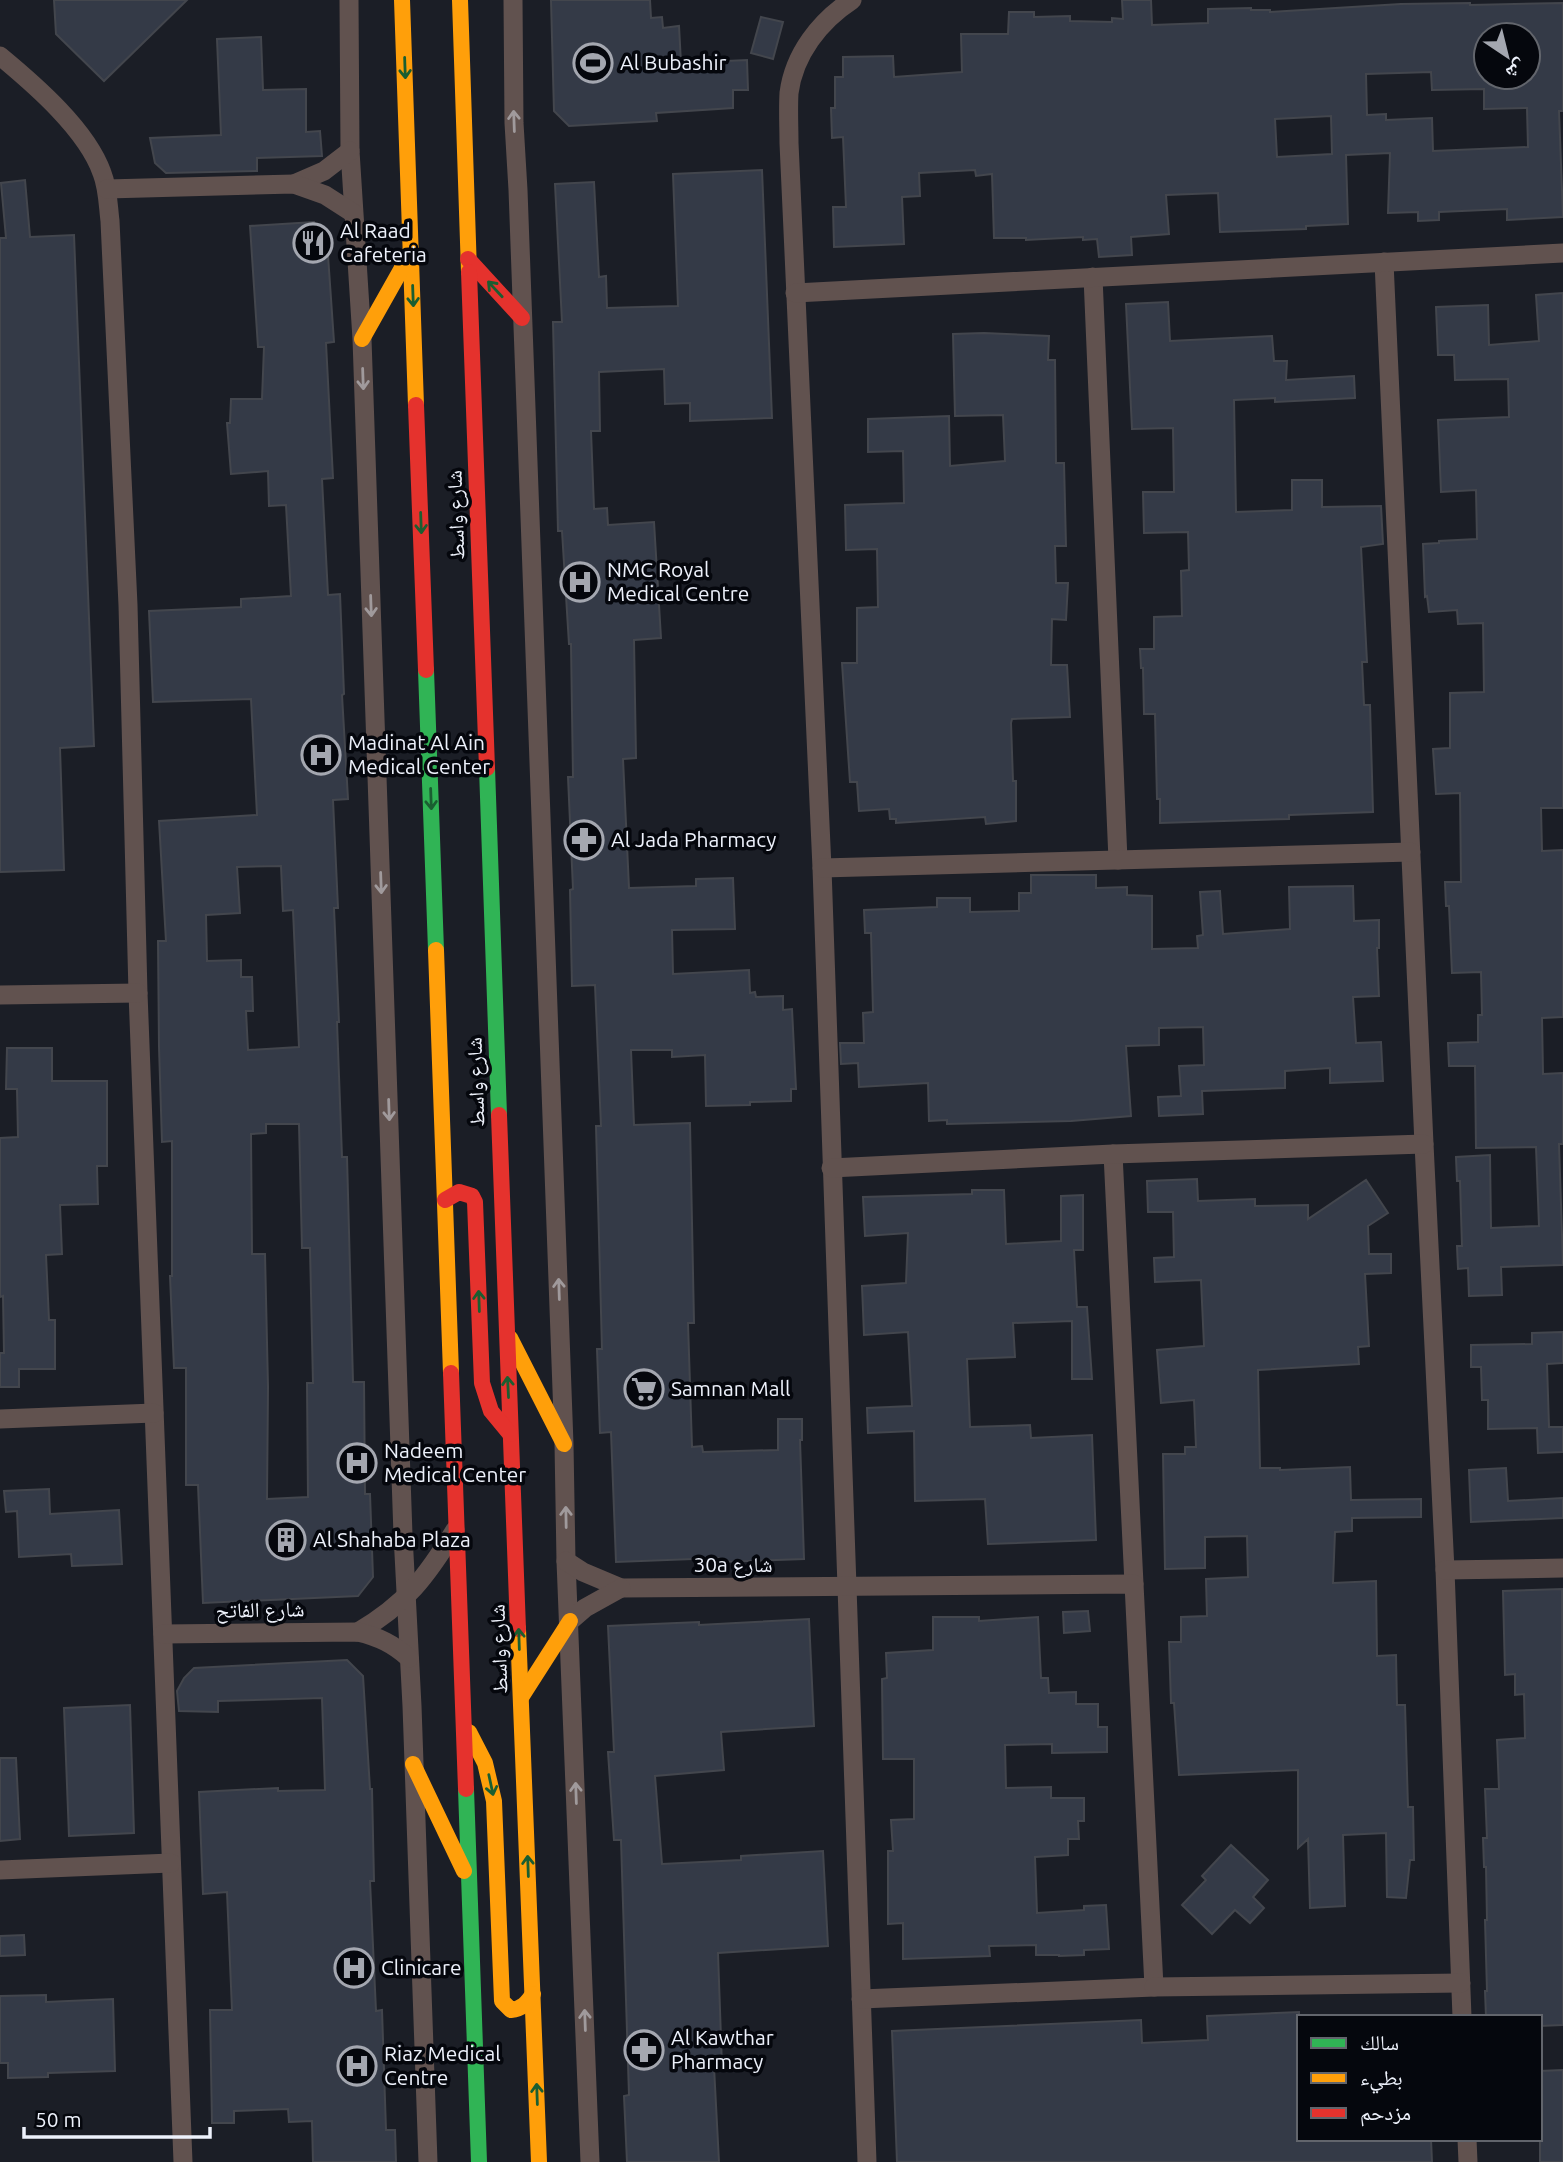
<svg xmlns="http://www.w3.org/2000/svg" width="1563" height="2162" font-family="Ubuntu,'Noto Naskh Arabic',sans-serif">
<rect width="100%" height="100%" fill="#1b1e26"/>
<!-- building -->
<g fill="#343a47" stroke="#43464d" stroke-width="2" fill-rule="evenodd">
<polygon points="54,0 187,0 104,81 56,34"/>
<polygon points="551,0 650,0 651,18 662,17 663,28 679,26 681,63 747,60 748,90 733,90 733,108 656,113 657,121 569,126 554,111"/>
<path d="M1122 0H1151L1152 25 1208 23V9L1251 8V10H1270V12L1401 4 1470 3V5L1563 3V111H1559L1563 217 1507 220V209L1439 212V220L1418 221V212L1388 213 1390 153 1346 155 1348 224 1306 226V229L1220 232 1218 193 1166 195 1169 234 1131 237 1132 255 1099 257 1097 239 1083 240V237L1026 240V238H994L992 174 976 176 975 170 919 173 920 196 902 197 904 244 834 247 833 207H846L843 137 832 138 831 108H835V77H843V57L893 56 894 77 962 72 961 34H1008L1009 12H1034V17L1070 16V21L1112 22V18L1123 19ZM1486 35H1528V77H1486ZM1431 72 1432 90 1484 89V109L1527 108 1528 147 1433 151 1432 118 1386 120V114L1367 115 1366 74ZM1331 116 1332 154 1277 157 1275 119Z"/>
<polygon points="761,17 783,22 773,59 751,53"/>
<polygon points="261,37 263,90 306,89 306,132 320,131 322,156 257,158 257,171 166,173 155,163 150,138 221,135 217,39"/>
<polygon points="762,170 772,418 690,421 690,403 665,404 664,369 599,372 600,431 591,431 594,509 607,508 608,525 654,522 661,638 634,640 636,758 623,759 629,888 696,886 696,879 733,878 735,929 672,930 673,974 749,970 750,993 755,992 756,997 783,996 783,1010 792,1009 796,1089 791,1089 791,1101 750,1102 750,1105 706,1106 705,1055 672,1057 672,1050 631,1050 634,1125 690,1123 694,1323 688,1323 692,1447 702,1446 703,1452 778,1450 778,1419 802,1419 802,1440 800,1440 804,1559 719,1562 719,1558 616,1562 611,1432 600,1433 597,1349 602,1349 596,1126 601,1126 595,985 572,986 570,890 573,889 568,777 573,777 571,644 569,644 562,531 558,531 553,322 562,322 555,184 594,182 599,277 606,276 607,308 678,306 673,174"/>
<polygon points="25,180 30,237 74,235 94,746 60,748 64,870 0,872 0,238 6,238 1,183"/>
<path d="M314 222 327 241 334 342 326 343 333 478 322 479 328 595 340 594 344 694 342 695 348 799 333 800 338 908H334L339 1022H337L342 1157H347L353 1382H364L365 1494H370L373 1577 358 1596 203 1603 198 1485H186V1368H174L170 1276H172V1141L162 1142 159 1047 158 941H166L159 821 257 815 251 699 153 702 149 611 241 607V599L291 596 286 505 269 506 268 471 231 474 227 423H230L231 399H262L264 347H258L250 226ZM281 866 283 911 293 910 299 1047 248 1050 246 1011H253L252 977H241V960L207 961 206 915 240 913 237 867ZM266 1124H299L302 1248H310L313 1383H307L308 1497 267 1499 268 1387 265 1254H252L251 1134 266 1133Z"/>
<polygon points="1563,293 1563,808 1541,808 1542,851 1563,850 1563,1017 1542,1018 1543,1074 1563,1073 1563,1144 1559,1144 1563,1265 1501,1267 1502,1295 1469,1296 1468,1268 1458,1269 1457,1246 1462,1246 1460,1181 1457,1181 1456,1157 1490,1155 1491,1228 1539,1226 1536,1147 1476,1148 1475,1066 1449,1066 1448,1043 1478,1042 1478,1015 1482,1015 1481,972 1452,973 1449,906 1446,906 1445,882 1461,882 1460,793 1436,794 1433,749 1450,748 1450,693 1484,692 1483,623 1458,624 1457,610 1429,612 1427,596 1425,597 1423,544 1439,543 1439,541 1477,539 1476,490 1441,492 1438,420 1509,417 1508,379 1455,380 1454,355 1438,355 1436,307 1488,305 1489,345 1539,341 1536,295"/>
<polygon points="1168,302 1170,341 1272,336 1274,361 1287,361 1286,380 1354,376 1355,398 1275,402 1275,398 1234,400 1236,512 1292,510 1292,480 1322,480 1322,507 1381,506 1383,544 1361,547 1367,662 1362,662 1364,705 1370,705 1373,812 1289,815 1289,819 1160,823 1160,799 1157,799 1155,714 1144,714 1143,668 1141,668 1140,649 1154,649 1154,617 1182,616 1181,571 1189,570 1188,532 1144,533 1143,492 1174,492 1173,428 1132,429 1126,304"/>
<polygon points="984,333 1049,336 1048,360 1055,360 1056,463 1064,463 1066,546 1055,546 1056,583 1068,583 1066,620 1052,619 1051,665 1067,665 1070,717 1012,719 1011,723 1013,781 1016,781 1016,821 986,824 985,817 896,823 896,819 890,819 889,809 859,811 857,782 850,782 842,663 857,663 857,608 878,607 877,549 846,550 845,505 904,503 903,451 868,452 868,419 949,416 950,466 1005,461 1003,415 955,416 953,334"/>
<polygon points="1031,875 1096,875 1096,888 1127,887 1127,895 1152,896 1152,949 1198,948 1197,936 1203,935 1200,892 1220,891 1223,934 1290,929 1289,887 1353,886 1354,921 1379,920 1379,948 1377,948 1379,996 1353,997 1356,1043 1381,1042 1383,1081 1330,1083 1330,1068 1285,1071 1285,1088 1202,1091 1203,1114 1159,1116 1158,1097 1181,1096 1179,1066 1204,1065 1203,1027 1159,1028 1159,1045 1126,1046 1131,1116 1071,1121 947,1124 947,1120 929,1121 928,1083 859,1087 858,1063 841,1064 840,1043 864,1043 863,1013 873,1012 871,933 865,933 864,910 937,907 937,898 970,898 970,912 1019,911 1019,893 1031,893"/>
<polygon points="7,1048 52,1048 52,1081 107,1081 107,1166 97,1166 98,1204 60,1205 62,1254 46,1255 49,1320 55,1320 55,1369 19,1369 19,1387 0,1387 0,1353 4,1353 3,1296 0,1297 0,1138 18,1137 17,1089 6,1089"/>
<polygon points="1197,1179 1198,1201 1255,1199 1255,1206 1308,1205 1308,1219 1366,1180 1388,1213 1368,1226 1369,1254 1391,1254 1391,1273 1365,1274 1369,1346 1358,1347 1359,1364 1258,1370 1260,1468 1280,1468 1280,1470 1350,1467 1351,1500 1421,1499 1421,1517 1352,1518 1352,1531 1335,1532 1333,1583 1376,1581 1377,1656 1396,1655 1397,1705 1405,1705 1408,1807 1413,1807 1414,1860 1410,1860 1406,1898 1387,1897 1386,1833 1343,1835 1345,1906 1310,1908 1308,1839 1298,1848 1298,1770 1179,1775 1174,1703 1171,1703 1169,1642 1181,1642 1181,1617 1207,1616 1206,1579 1248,1577 1247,1536 1205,1537 1205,1568 1165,1569 1163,1454 1185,1454 1185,1447 1196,1447 1194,1400 1161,1403 1157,1350 1204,1346 1201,1280 1155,1282 1154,1258 1174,1257 1173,1212 1148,1212 1147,1181"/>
<polygon points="972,1190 1004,1190 1006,1244 1061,1241 1061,1196 1083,1195 1083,1250 1074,1250 1077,1307 1087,1307 1092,1379 1072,1379 1072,1321 1013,1323 1015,1357 967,1359 970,1427 1030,1425 1031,1438 1092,1435 1096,1540 988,1544 985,1499 915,1501 914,1431 868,1433 867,1408 912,1406 908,1332 864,1335 862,1286 906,1283 908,1233 865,1236 863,1197 972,1194"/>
<polygon points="1563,1332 1563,1363 1547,1364 1549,1427 1563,1427 1563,1452 1538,1453 1537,1428 1488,1429 1488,1400 1482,1400 1481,1367 1471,1367 1471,1345 1532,1344 1532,1333"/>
<polygon points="1506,1468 1508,1501 1563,1498 1563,1518 1471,1522 1469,1470"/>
<polygon points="49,1489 50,1514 119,1510 122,1564 72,1566 71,1554 19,1557 17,1511 6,1512 4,1491"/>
<polygon points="1562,1589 1563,2025 1540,2026 1540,2017 1486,2017 1485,1991 1487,1991 1485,1920 1487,1920 1486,1867 1484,1867 1483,1838 1487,1838 1485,1789 1499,1789 1497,1740 1525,1738 1524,1694 1515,1695 1515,1674 1505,1675 1503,1591"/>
<polygon points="1088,1611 1090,1631 1064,1633 1063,1612"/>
<polygon points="933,1617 979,1617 979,1621 1038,1617 1041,1678 1048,1678 1049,1693 1076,1692 1076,1704 1098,1704 1098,1727 1107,1727 1107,1752 1052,1753 1052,1744 1005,1745 1006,1788 1051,1787 1051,1798 1084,1798 1084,1821 1078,1821 1079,1839 1068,1839 1068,1855 1035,1857 1037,1913 1084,1910 1084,1906 1106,1905 1109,1949 1084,1950 1084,1955 1059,1956 1059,1955 1036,1955 1036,1945 989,1946 990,1956 903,1959 903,1923 888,1924 888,1851 893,1851 891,1820 914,1819 914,1759 883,1759 882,1679 887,1678 886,1653 933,1650"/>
<polygon points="809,1619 814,1726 721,1732 724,1770 655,1776 662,1864 741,1860 741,1856 823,1851 828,1946 718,1953 722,2067 714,2067 719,2162 627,2162 624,2096 629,2095 621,1840 614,1840 608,1752 614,1752 608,1626 699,1622 699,1625"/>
<polygon points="347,1660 363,1676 370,1789 372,1789 374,1881 370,1881 376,2011 382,2010 386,2130 395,2130 396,2162 313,2162 312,2121 289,2122 288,2109 234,2111 234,2123 212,2123 210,2010 232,2010 227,1892 203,1894 199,1792 278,1788 278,1791 325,1790 322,1698 218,1701 218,1712 179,1711 177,1691 184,1678 194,1668"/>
<polygon points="130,1705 134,1833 69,1836 64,1708"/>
<polygon points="0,1758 16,1758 20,1839 0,1841"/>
<polygon points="1231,1845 1268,1880 1253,1897 1264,1908 1250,1923 1235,1910 1212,1934 1182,1905 1206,1880 1202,1876"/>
<polygon points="24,1935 25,1955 0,1956 0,1936"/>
<polygon points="46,1995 46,2002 113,1999 115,2071 48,2073 48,2077 8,2078 8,2063 0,2063 0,1996"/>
<polygon points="1299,2012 1299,2139 1431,2139 1432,2162 897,2162 892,2031 1141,2020 1142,2043 1208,2040 1207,2016"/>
<polygon points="1563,2070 1563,2162 1540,2162 1540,2071"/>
</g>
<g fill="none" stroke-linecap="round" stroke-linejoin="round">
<!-- street -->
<g stroke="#61524f" stroke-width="19">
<polyline points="349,0 350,151 362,339 403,1535 412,1706 428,2162"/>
<polyline points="513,0 514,123 518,190 564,1444 566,1561 590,2162"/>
<path d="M852 0C820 21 794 54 789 93 788 110 789 127 789 143L822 868 867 2162"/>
<path d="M0 56C35 85 87 130 102 173 108 188 108 205 110 221L128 605 138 993 183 2162"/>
<polyline points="294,184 324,171 350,151"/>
<polyline points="107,189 294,184 325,195 353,213"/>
<polyline points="1384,262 1424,1144 1445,1570 1462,2017"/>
<polyline points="1093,277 1118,860"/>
<polyline points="795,293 1563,253"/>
<polyline points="822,868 1411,852"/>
<polyline points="0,995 138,993"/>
<polyline points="1113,1154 1134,1584"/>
<polyline points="831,1168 1113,1154 1424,1144"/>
<polyline points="0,1419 154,1413"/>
<polyline points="566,1561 583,1572 621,1588 1134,1584 1154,1987 861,1999"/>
<polyline points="1445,1570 1563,1568"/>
<polyline points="570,1621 585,1608 621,1588"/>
<path d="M358 1632C406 1604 427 1576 455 1530"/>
<path d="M163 1634 358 1632C379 1637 393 1644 409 1658"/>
<polyline points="0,1870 171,1863"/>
<polyline points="1154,1987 1461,1983"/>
<polyline points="1467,2139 1468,2162"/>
</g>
<!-- fast -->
<g stroke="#30b455" stroke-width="16">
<polyline points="426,670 436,950"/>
<polyline points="487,768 499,1115"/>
<polyline points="466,1789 479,2162"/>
</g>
<!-- slow -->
<g stroke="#ff9f0a" stroke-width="16">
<polyline points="402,0 416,405"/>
<polyline points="460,0 469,272"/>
<polyline points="362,339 411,252"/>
<polyline points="436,950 451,1373"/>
<polyline points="510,1338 564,1444"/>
<polyline points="518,1629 539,2162"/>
<polyline points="522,1696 570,1621"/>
<path d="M469 1732 485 1763 494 1801 502 2001 511 2010C522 2009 527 2003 533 1994"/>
<polyline points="413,1764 464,1871"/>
</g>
<!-- jam -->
<g stroke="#e5322d" stroke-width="16">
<polyline points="468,259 522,318"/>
<polyline points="469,272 487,768"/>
<polyline points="416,405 426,670"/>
<polyline points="499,1115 518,1629"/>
<polyline points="445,1200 459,1192 472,1196 475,1202 482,1383 491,1411 510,1434"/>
<polyline points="451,1373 466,1789"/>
</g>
</g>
<!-- one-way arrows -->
<defs><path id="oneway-shaft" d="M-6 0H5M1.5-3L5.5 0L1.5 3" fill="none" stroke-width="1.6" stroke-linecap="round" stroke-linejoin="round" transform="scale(1.75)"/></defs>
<g stroke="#1a5e31">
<use href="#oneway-shaft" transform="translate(405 68) rotate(88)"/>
<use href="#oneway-shaft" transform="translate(495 289) rotate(-133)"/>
<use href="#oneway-shaft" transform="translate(413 296) rotate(88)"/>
<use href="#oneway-shaft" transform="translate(421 523) rotate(88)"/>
<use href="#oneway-shaft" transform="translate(431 799) rotate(88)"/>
<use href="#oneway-shaft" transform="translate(479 1301) rotate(-92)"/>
<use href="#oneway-shaft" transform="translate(508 1387) rotate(-93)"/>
<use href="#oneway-shaft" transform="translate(519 1639) rotate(-92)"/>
<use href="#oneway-shaft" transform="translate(491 1785) rotate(78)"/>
<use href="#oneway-shaft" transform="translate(528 1866) rotate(-92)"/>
<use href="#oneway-shaft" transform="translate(537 2094) rotate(-92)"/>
</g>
<g stroke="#a09a9c">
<use href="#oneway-shaft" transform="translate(514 121) rotate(-92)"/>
<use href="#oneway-shaft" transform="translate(363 379) rotate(88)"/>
<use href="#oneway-shaft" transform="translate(371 606) rotate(88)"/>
<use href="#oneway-shaft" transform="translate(381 883) rotate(88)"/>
<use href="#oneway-shaft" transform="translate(389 1110) rotate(88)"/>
<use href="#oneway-shaft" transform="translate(559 1289) rotate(-92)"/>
<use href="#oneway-shaft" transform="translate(566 1517) rotate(-91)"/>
<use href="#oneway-shaft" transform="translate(576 1793) rotate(-92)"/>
<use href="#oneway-shaft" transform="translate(585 2020) rotate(-92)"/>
</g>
<!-- icons -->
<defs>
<g id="stadium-ring" transform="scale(2.0125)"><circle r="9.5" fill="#05070d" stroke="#a4a7b0" stroke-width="1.5"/><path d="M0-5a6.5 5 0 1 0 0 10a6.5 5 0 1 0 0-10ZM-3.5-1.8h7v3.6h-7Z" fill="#a4a7b0"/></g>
<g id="restaurant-ring" transform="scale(2.0125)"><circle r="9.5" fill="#05070d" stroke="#a4a7b0" stroke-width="1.5"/><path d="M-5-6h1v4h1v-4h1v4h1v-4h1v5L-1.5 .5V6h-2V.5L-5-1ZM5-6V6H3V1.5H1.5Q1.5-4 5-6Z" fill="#a4a7b0"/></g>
<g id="hospital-ring" transform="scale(2.0125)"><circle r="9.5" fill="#05070d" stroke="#a4a7b0" stroke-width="1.5"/><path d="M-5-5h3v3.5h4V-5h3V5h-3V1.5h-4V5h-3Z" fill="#a4a7b0"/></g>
<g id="pharmacy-ring" transform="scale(2.0125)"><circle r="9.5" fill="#05070d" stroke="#a4a7b0" stroke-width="1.5"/><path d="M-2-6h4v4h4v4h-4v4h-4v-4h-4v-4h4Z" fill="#a4a7b0"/></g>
<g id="supermarket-ring" transform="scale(2.0125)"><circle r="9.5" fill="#05070d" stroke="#a4a7b0" stroke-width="1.5"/><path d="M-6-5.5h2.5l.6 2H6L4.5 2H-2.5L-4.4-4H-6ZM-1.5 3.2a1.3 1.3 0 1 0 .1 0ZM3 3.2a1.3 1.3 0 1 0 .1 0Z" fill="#a4a7b0"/></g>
<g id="building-ring" transform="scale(2.0125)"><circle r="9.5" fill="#05070d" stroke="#a4a7b0" stroke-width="1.5"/><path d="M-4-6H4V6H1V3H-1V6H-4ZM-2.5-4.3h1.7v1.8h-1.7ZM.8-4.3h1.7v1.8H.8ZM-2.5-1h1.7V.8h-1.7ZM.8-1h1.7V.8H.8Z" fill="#a4a7b0"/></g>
</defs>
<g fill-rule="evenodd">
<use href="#stadium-ring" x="593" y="63"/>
<use href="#restaurant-ring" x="313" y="243"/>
<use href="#hospital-ring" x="580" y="582"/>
<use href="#hospital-ring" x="321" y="755"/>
<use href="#pharmacy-ring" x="584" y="840"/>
<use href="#supermarket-ring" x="644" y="1389"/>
<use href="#hospital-ring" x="357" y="1463"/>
<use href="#building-ring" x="286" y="1540"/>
<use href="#hospital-ring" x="354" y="1968"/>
<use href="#pharmacy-ring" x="644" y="2050"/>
<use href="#hospital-ring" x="357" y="2066"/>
</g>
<g text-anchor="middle" stroke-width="7" stroke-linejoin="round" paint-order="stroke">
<!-- poi labels -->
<g font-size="21" fill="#edf1fb" stroke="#05070d" text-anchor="start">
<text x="620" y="70">Al Bubashir</text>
<text x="340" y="238">Al Raad<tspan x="340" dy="24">Cafeteria</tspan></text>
<text x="607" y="577">NMC Royal<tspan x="607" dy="24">Medical Centre</tspan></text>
<text x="348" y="750">Madinat Al Ain<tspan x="348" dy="24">Medical Center</tspan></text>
<text x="611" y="847">Al Jada Pharmacy</text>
<text x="671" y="1396">Samnan Mall</text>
<text x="384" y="1458">Nadeem<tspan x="384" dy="24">Medical Center</tspan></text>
<text x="313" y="1547">Al Shahaba Plaza</text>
<text x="381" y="1975">Clinicare</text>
<text x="671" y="2045">Al Kawthar<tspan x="671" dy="24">Pharmacy</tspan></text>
<text x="384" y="2061">Riaz Medical<tspan x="384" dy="24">Centre</tspan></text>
</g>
<!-- street labels -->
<g font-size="21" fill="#edf1fb" stroke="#05070d">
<text transform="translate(456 515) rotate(-92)" y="7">شارع واسط</text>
<text transform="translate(476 1082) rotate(-92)" y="7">شارع واسط</text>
<text x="733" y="1572">30a شارع</text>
<text transform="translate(260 1610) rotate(-1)" y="7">شارع الفاتح</text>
<text transform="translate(499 1649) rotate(-92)" y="7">شارع واسط</text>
</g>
</g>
<!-- legend -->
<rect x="1297" y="2015" width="245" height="126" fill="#05070d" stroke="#62656c" stroke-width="2"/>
<rect x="1311" y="2038" width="35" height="10" fill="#30b455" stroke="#62656c" stroke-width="2"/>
<text x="1360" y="2050" font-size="21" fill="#edf1fb">سالك</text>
<rect x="1311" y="2073" width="35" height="10" fill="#ff9f0a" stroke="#62656c" stroke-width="2"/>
<text x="1360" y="2085" font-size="21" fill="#edf1fb">بطيء</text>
<rect x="1311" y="2108" width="35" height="10" fill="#e5322d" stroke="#62656c" stroke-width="2"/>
<text x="1360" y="2120" font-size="21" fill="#edf1fb">مزدحم</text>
<!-- north arrow -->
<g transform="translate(1507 56) rotate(145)"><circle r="33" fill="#05070d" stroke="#62656c" stroke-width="2"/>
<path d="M0-5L12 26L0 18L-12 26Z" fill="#a4a7b0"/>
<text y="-10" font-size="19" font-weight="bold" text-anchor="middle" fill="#edf1fb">ش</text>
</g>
<!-- scale -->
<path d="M24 2127v10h186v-10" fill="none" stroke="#edf1fb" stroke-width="3.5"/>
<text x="35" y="2127" font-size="21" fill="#edf1fb" stroke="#05070d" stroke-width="5" paint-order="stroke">50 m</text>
</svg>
